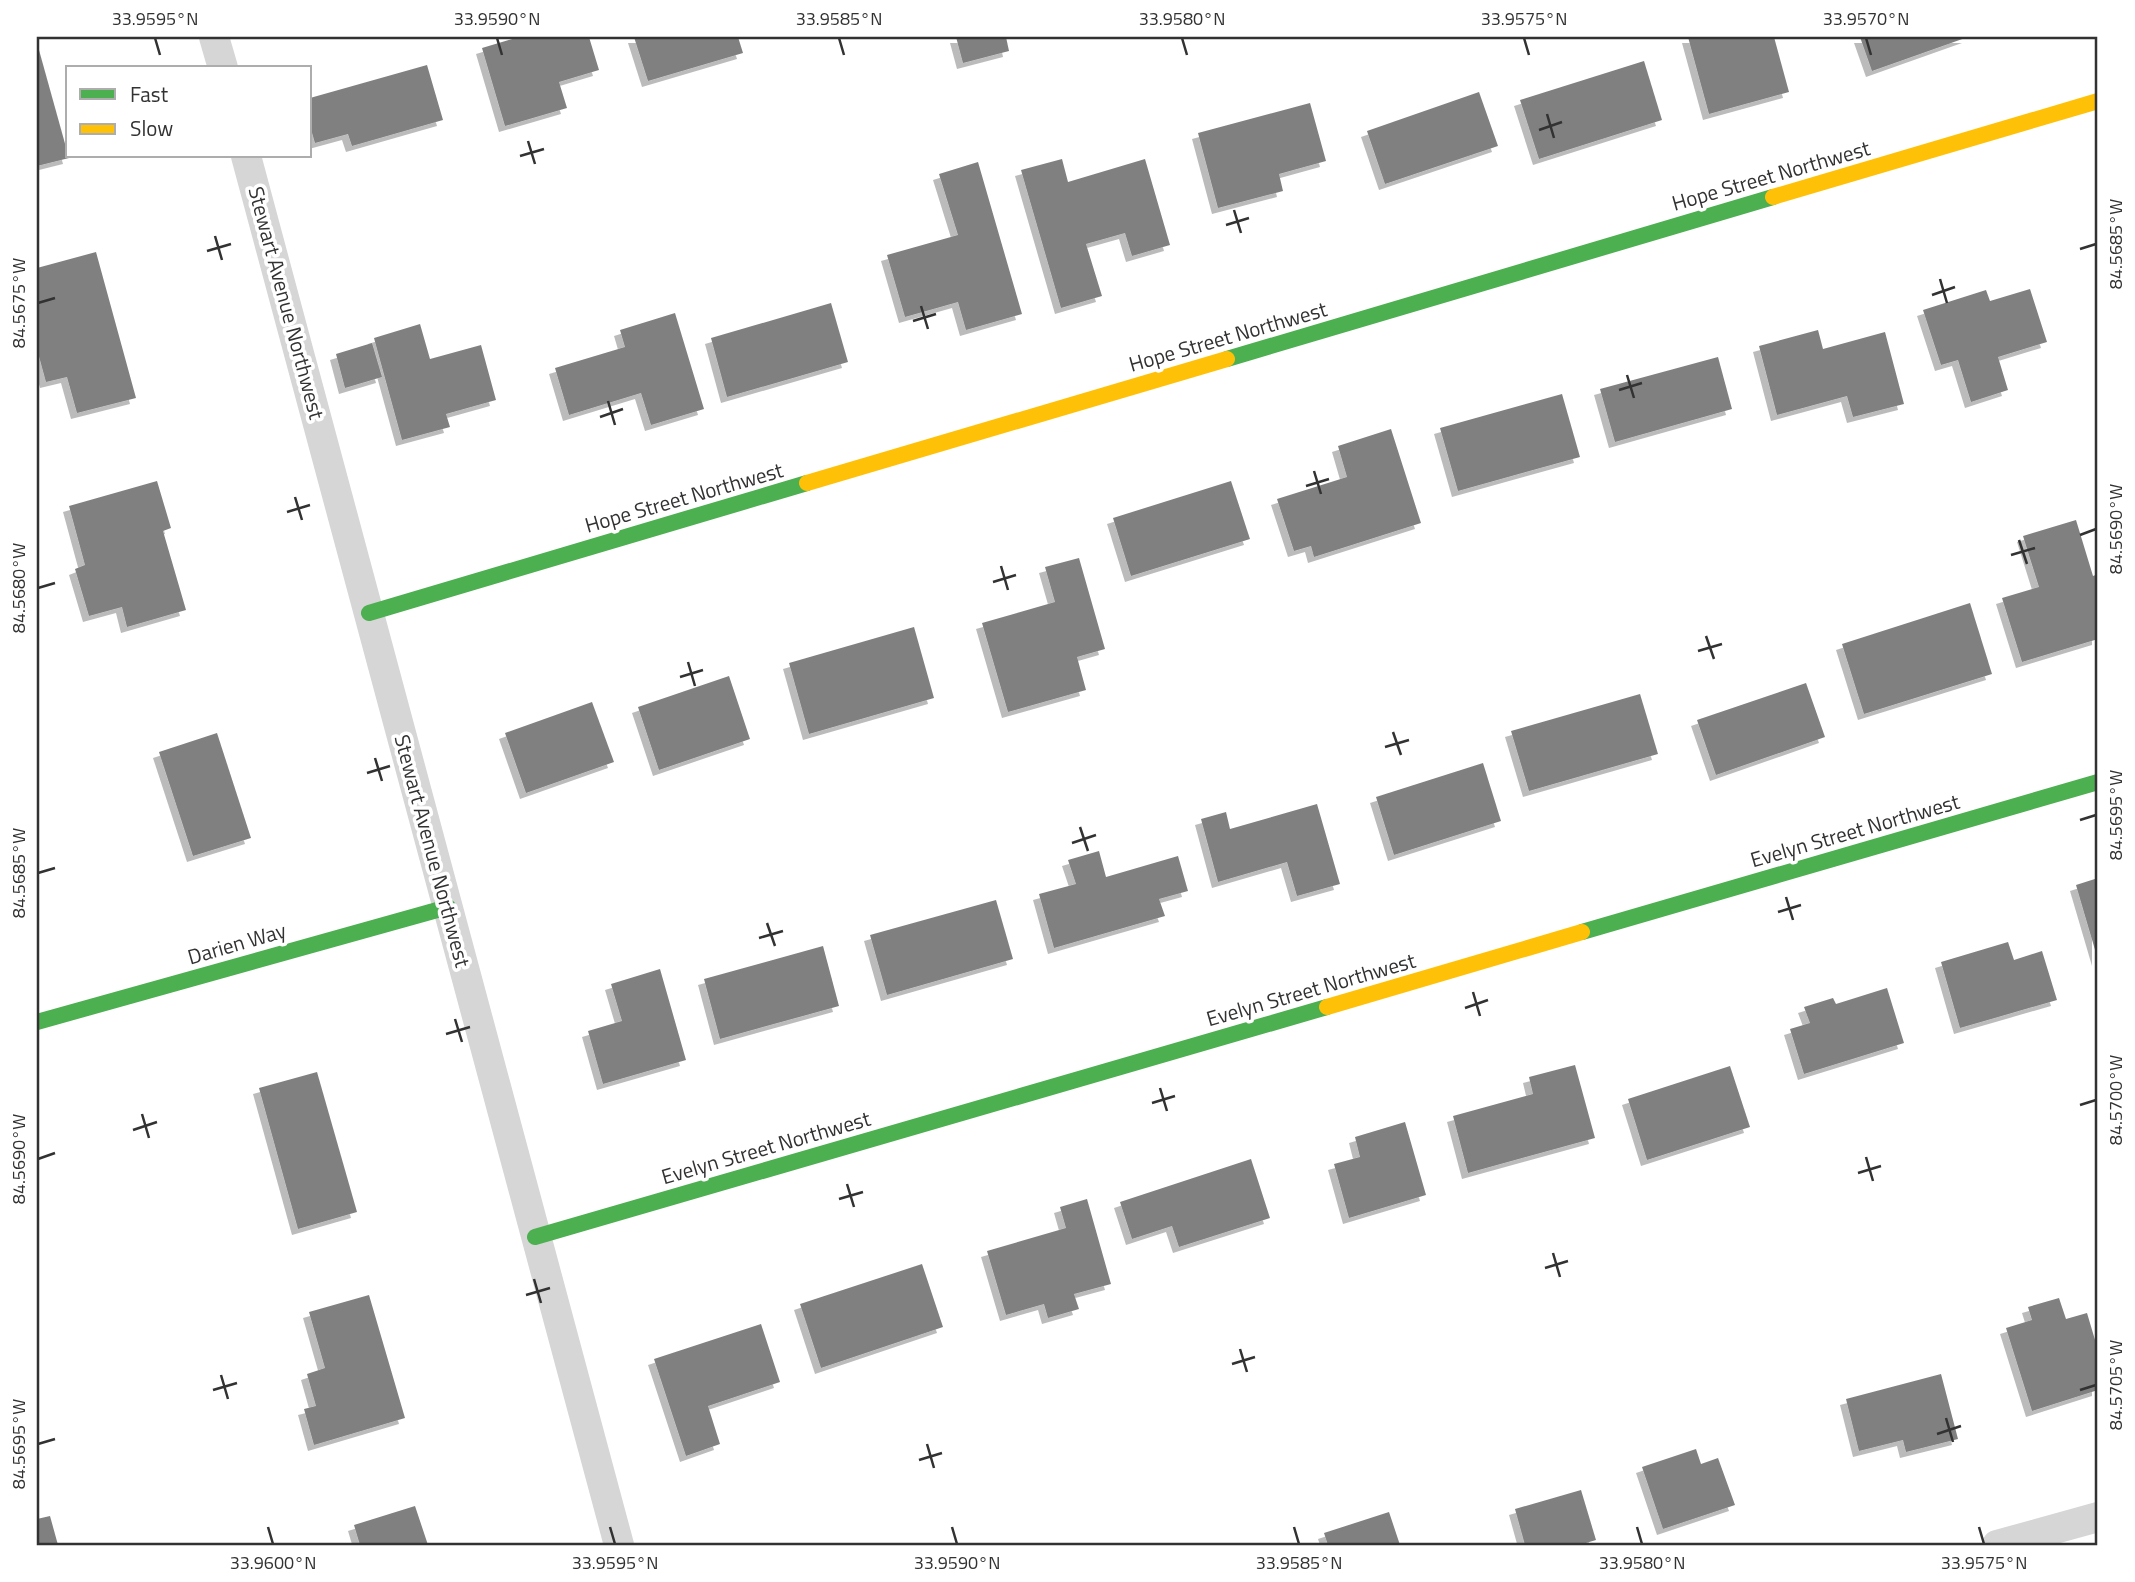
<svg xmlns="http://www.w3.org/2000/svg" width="2135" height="1582" font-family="'Titillium Web',sans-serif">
<defs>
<filter id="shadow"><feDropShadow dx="-6" dy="6" stdDeviation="0" flood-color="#0004"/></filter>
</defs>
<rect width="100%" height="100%" fill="#fff"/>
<!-- building -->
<g fill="#808080" filter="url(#shadow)">
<polygon points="519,37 589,37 599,70 559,82 567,108 505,126 482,48"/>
<polygon points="634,37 738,37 743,53 648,81"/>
<polygon points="956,37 1006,37 1009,51 963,63"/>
<polygon points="1688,37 1774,37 1789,92 1709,114"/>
<polygon points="1860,37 1968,37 1872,71"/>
<polygon points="39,50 69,158 37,166 37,51"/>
<polygon points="1644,61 1662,120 1539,159 1520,100"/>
<polygon points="427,65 443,120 352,146 348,134 315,143 310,126 310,98"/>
<polygon points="1479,92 1498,146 1385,184 1367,131"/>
<polygon points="1310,103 1326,161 1279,174 1283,191 1218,208 1198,133"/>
<polygon points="1062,159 1068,182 1145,159 1170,245 1132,256 1125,233 1086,244 1102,296 1061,308 1021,170"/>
<polygon points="978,162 1022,314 966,330 958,302 905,317 887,255 958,235 939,174"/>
<polygon points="96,252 136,398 77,413 67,377 46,382 37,349 37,268"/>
<polygon points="2030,289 2047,342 1998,357 2008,390 1971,402 1958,360 1941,365 1923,310 1986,290 1990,301"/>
<polygon points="831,303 848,362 727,397 711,338"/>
<polygon points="675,313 704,409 651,425 641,393 569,415 555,368 625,347 620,330"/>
<polygon points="420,324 430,359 481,345 496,400 446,414 450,427 402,440 374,338"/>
<polygon points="1818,330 1823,349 1885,332 1904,404 1853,417 1847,396 1777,415 1759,346"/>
<polygon points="372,343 382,377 345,388 336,354"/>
<polygon points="1718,357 1732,409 1615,442 1600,389"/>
<polygon points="1562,394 1580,457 1458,491 1440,428"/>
<polygon points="1391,429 1421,523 1314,557 1311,546 1294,551 1277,499 1347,477 1338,446"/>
<polygon points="157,481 171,528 163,531 186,610 127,627 122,607 89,616 75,569 85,565 69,506"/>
<polygon points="1231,481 1250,539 1131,576 1113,518"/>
<polygon points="2076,520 2093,576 2098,574 2098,639 2022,662 2002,598 2039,587 2023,536"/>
<polygon points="1079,558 1105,649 1077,657 1086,690 1008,712 982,623 1055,602 1045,567"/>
<polygon points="1970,603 1992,674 1864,714 1842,644"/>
<polygon points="914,627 934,698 809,734 789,663"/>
<polygon points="729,676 750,739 659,770 638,707"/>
<polygon points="1806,683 1825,737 1716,775 1697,720"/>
<polygon points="1640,694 1658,754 1529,791 1511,731"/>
<polygon points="592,702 614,762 526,793 505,733"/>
<polygon points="217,733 251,838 193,856 159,752"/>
<polygon points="1483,763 1501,821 1394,855 1376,797"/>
<polygon points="1317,804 1340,884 1297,896 1287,862 1218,882 1201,819 1226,812 1230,829"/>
<polygon points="1099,851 1106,877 1178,856 1188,891 1159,899 1165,916 1054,948 1039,894 1076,884 1068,860"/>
<polygon points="2098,878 2098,960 2076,885"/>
<polygon points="996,900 1013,959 887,995 870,935"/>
<polygon points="2008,942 2014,960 2042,951 2057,1000 1960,1028 1941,962"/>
<polygon points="823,946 839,1006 720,1039 704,979"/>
<polygon points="660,969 686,1060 603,1084 588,1031 622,1021 611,984"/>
<polygon points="1887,988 1904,1043 1804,1074 1790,1029 1810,1023 1804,1007 1833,998 1836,1004"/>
<polygon points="1575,1065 1595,1138 1468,1173 1453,1116 1533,1094 1529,1077"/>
<polygon points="1730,1066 1750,1127 1647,1160 1628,1099"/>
<polygon points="317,1072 357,1212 298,1229 259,1088"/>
<polygon points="1405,1122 1426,1195 1349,1218 1334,1164 1360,1157 1355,1137"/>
<polygon points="1251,1159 1270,1218 1179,1247 1172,1226 1132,1239 1120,1202"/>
<polygon points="1087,1199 1111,1284 1074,1294 1079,1309 1048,1318 1044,1304 1006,1315 987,1251 1066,1228 1060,1207"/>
<polygon points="922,1264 943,1327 821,1368 800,1304"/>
<polygon points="369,1295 405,1418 314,1445 304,1409 316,1406 307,1374 325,1368 309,1312"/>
<polygon points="2059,1298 2066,1319 2087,1313 2098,1350 2098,1390 2032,1411 2006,1328 2032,1320 2028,1307"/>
<polygon points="761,1324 780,1382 708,1406 720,1444 686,1456 654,1359"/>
<polygon points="1941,1374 1958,1439 1906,1452 1903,1440 1859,1451 1846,1399"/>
<polygon points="1696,1449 1701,1464 1718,1458 1735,1505 1663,1529 1642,1467"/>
<polygon points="1581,1490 1596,1540 1579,1545 1525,1545 1515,1509"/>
<polygon points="415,1506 428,1545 360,1545 354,1525"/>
<polygon points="1389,1512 1400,1545 1328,1545 1324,1533"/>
<polygon points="50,1516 58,1545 37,1545 37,1519"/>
</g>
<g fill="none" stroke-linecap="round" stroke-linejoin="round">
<!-- street -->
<g stroke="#d6d6d6" stroke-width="30">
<polyline points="214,37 223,68"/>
<polyline points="246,156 619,1545"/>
<polyline points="1997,1545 2098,1517"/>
</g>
<!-- fast -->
<g stroke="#4caf50" stroke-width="16">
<polyline points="1227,359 1773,197"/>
<polyline points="369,613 807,483"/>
<polyline points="1582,932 2098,782"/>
<polyline points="37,1022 448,907"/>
<polyline points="535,1237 1327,1007"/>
</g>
<!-- slow -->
<g stroke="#ffc107" stroke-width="16">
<polyline points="1773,197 2098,101"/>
<polyline points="807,483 1227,359"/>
<polyline points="1327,1007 1582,932"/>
</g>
</g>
<!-- ticks -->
<path fill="none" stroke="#323232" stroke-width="2.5" d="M155 38 160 55M497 38 502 55M839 38 844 55M1182 38 1187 55M1524 38 1529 55M1866 38 1871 55M1547 114 1554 138M1539 130 1562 122M528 141 535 164M520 156 544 149M1234 210 1241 233M1226 225 1249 218M215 236 222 260M2080 249 2096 244M207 251 231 244M1940 279 1947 303M1932 295 1955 287M38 303 55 298M921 306 928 329M913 321 936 314M1627 375 1634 398M1619 390 1642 383M608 401 615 425M600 417 623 409M1314 471 1321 494M1306 486 1329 479M295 497 302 520M287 512 310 505M2080 535 2096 529M2019 540 2027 564M2011 555 2035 548M1001 566 1008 590M993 582 1016 575M38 588 55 583M1706 636 1714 659M1698 651 1722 644M688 662 695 686M680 677 703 670M1393 732 1401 755M1385 747 1409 740M375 758 382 781M367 773 390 766M2080 820 2096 815M1080 827 1088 851M1072 843 1096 835M38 873 55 868M1786 897 1793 920M1778 912 1801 905M767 923 775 946M759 938 783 931M1473 992 1480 1016M1465 1008 1488 1000M455 1019 462 1042M446 1034 470 1027M1160 1088 1167 1111M1152 1103 1175 1096M2080 1105 2096 1100M142 1114 149 1138M133 1130 157 1122M1866 1157 1873 1181M38 1159 55 1153M1858 1173 1881 1166M847 1184 854 1207M839 1199 863 1192M1553 1253 1560 1277M1545 1268 1568 1261M534 1279 541 1303M526 1295 550 1288M1240 1349 1247 1372M1232 1364 1255 1357M221 1375 228 1399M213 1390 237 1383M2080 1390 2096 1385M1946 1418 1953 1442M1937 1434 1961 1426M38 1444 55 1439M927 1444 934 1468M919 1460 942 1453M268 1527 273 1544M610 1527 615 1544M952 1527 957 1544M1294 1527 1299 1544M1637 1527 1642 1544M1979 1527 1984 1544"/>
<g text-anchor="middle" stroke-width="7" stroke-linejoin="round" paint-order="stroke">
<!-- street labels -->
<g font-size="21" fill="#323232" stroke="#fff">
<text transform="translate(1771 176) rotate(-16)" y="7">Hope Street Northwest</text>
<text transform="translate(286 303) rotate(75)" y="7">Stewart Avenue Northwest</text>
<text transform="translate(1228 337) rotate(-16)" y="7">Hope Street Northwest</text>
<text transform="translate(684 498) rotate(-16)" y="7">Hope Street Northwest</text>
<text transform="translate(1855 831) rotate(-16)" y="7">Evelyn Street Northwest</text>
<text transform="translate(432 851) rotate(75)" y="7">Stewart Avenue Northwest</text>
<text transform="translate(237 944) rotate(-16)" y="7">Darien Way</text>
<text transform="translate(1311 990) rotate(-16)" y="7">Evelyn Street Northwest</text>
<text transform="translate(766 1148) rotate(-16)" y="7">Evelyn Street Northwest</text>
</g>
</g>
<!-- border -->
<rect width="2135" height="1582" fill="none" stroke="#ffffff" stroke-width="77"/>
<!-- legend -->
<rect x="66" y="66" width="245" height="91" fill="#ffffff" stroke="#adadad" stroke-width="2"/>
<rect x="80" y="89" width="35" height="10" fill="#4caf50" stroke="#adadad" stroke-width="2"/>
<text x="130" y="102" font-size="21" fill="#323232">Fast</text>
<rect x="80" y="124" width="35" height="10" fill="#ffc107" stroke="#adadad" stroke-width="2"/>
<text x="130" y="136" font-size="21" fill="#323232">Slow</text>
<rect x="38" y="38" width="2058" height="1506" fill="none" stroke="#323232" stroke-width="2.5"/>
<g font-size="18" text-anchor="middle" fill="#323232">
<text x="155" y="25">33.9595°N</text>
<text x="497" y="25">33.9590°N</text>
<text x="839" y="25">33.9585°N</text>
<text x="1182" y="25">33.9580°N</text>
<text x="1524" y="25">33.9575°N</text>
<text x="1866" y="25">33.9570°N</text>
<text transform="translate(2116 244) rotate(-90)" y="6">84.5685°W</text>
<text transform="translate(19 303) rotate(-90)" y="6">84.5675°W</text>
<text transform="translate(2116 529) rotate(-90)" y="6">84.5690°W</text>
<text transform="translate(19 588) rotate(-90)" y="6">84.5680°W</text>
<text transform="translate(2116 815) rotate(-90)" y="6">84.5695°W</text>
<text transform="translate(19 873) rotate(-90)" y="6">84.5685°W</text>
<text transform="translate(2116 1100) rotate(-90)" y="6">84.5700°W</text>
<text transform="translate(19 1159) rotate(-90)" y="6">84.5690°W</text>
<text transform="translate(2116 1385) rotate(-90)" y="6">84.5705°W</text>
<text transform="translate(19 1444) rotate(-90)" y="6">84.5695°W</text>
<text x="273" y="1569">33.9600°N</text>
<text x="615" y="1569">33.9595°N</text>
<text x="957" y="1569">33.9590°N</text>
<text x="1299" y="1569">33.9585°N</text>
<text x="1642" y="1569">33.9580°N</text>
<text x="1984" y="1569">33.9575°N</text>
</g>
</svg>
